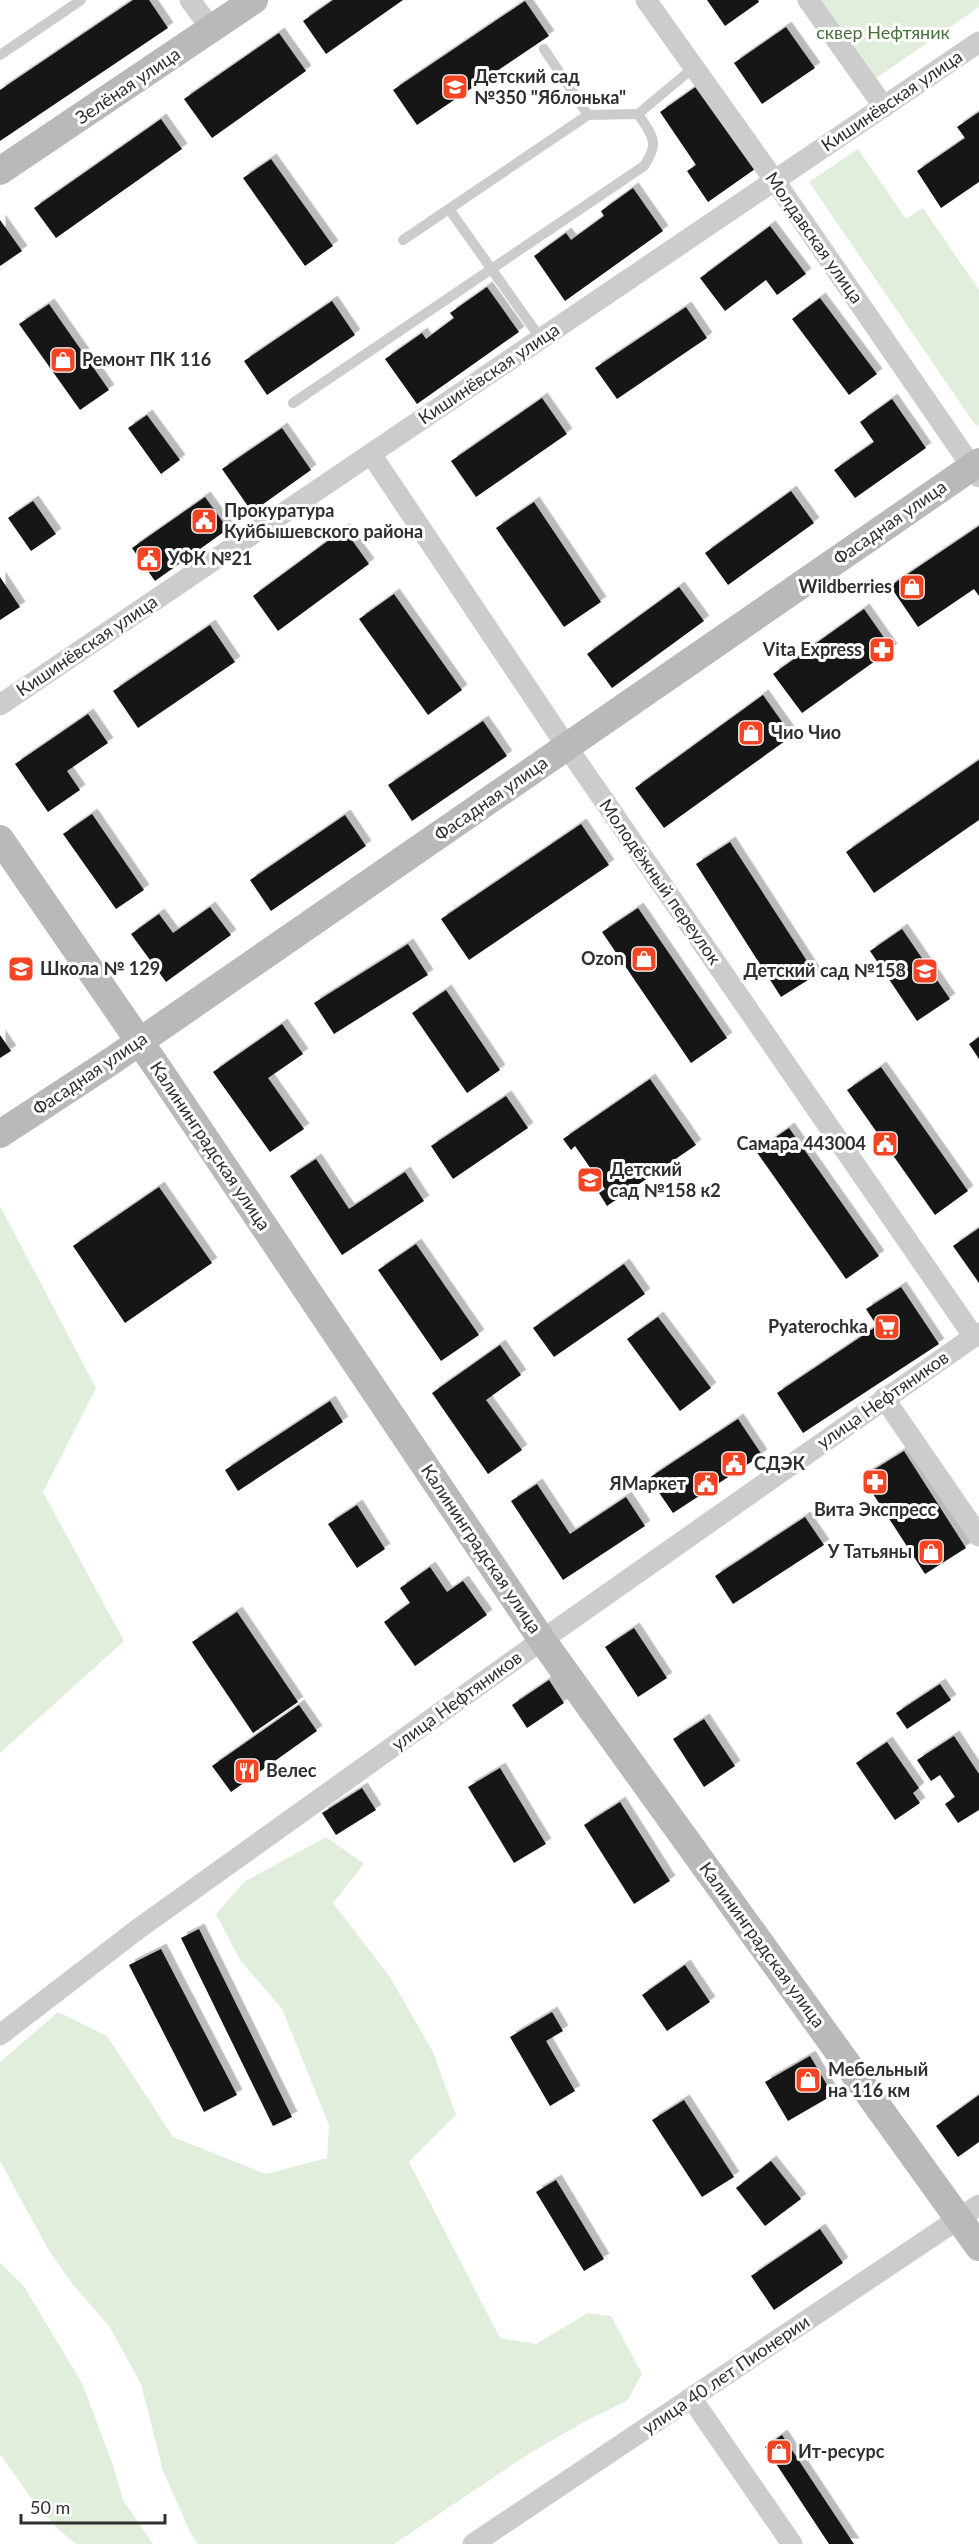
<svg xmlns="http://www.w3.org/2000/svg" width="979" height="2544" font-family="Lato,sans-serif">
<defs>
<filter id="shadow"><feDropShadow dx="5.5" dy="-5.5" stdDeviation="0" flood-color="#0004"/></filter>
</defs>
<rect width="100%" height="100%" fill="#fff"/>
<!-- green -->
<g fill="#e1eedc">
<polygon points="820,0 979,0 979,7 875,79"/>
<polygon points="858,149 906,219 923,208 979,290 979,424 976,426 809,182"/>
<polygon points="0,1206 96,1388 43,1492 124,1641 0,1753"/>
<polygon points="326,1837 364,1864 333,1903 390,1977 433,2052 456,2115 409,2162 500,2338 536,2344 588,2313 611,2316 642,2374 627,2401 589,2419 527,2455 394,2544 198,2544 191,2534 163,2471 141,2384 109,2326 73,2285 48,2249 0,2161 0,2062 58,2012 107,2036 173,2137 266,2174 327,2158 329,2125 282,2009 240,1960 216,1914 244,1882"/>
<polygon points="0,2263 23,2285 82,2383 113,2465 123,2500 153,2544 76,2544 59,2530 29,2495 0,2454"/>
</g>
<!-- building -->
<g fill="#161616" filter="url(#shadow)">
<polygon points="133,0 149,0 168,28 0,141 0,90"/>
<polygon points="333,0 403,0 326,54 303,21"/>
<polygon points="707,0 758,0 759,2 725,26"/>
<polygon points="525,1 549,36 417,125 393,90"/>
<polygon points="786,27 815,68 762,104 734,63"/>
<polygon points="279,33 306,71 212,138 184,99"/>
<polygon points="697,86 755,169 708,202 687,171 696,165 660,112"/>
<polygon points="979,112 979,182 941,208 917,171 965,138 957,127"/>
<polygon points="161,119 182,149 56,238 34,208"/>
<polygon points="271,159 333,246 305,266 243,178"/>
<polygon points="633,188 663,231 565,301 534,256 566,233 571,240 604,216 601,211"/>
<polygon points="0,220 22,251 0,266"/>
<polygon points="770,226 806,274 777,295 766,280 725,311 700,278"/>
<polygon points="487,287 519,332 417,404 385,359 422,333 426,339 454,318 450,313"/>
<polygon points="820,298 877,374 849,395 792,319"/>
<polygon points="332,301 355,335 267,395 244,361"/>
<polygon points="49,304 109,390 80,410 19,324"/>
<polygon points="686,307 707,338 617,399 595,368"/>
<polygon points="542,398 567,434 476,497 451,461"/>
<polygon points="892,399 926,448 855,498 834,470 874,442 860,422"/>
<polygon points="147,415 180,460 161,474 128,428"/>
<polygon points="282,428 311,470 252,512 222,469"/>
<polygon points="791,491 814,523 728,585 705,553"/>
<polygon points="205,497 228,529 155,581 132,548"/>
<polygon points="33,501 56,534 31,551 8,518"/>
<polygon points="534,502 601,602 564,627 496,528"/>
<polygon points="979,526 979,596 974,589 918,627 890,586"/>
<polygon points="344,529 369,564 278,631 253,596"/>
<polygon points="0,577 20,607 0,620"/>
<polygon points="679,587 704,621 612,688 587,654"/>
<polygon points="394,594 462,690 428,715 359,619"/>
<polygon points="864,609 892,649 802,713 773,674"/>
<polygon points="210,625 235,662 138,728 113,691"/>
<polygon points="763,695 792,736 664,828 635,788"/>
<polygon points="88,714 108,743 67,771 80,790 48,812 15,764"/>
<polygon points="483,721 507,756 412,821 388,785"/>
<polygon points="979,760 979,820 874,893 846,852"/>
<polygon points="92,814 144,890 116,909 63,834"/>
<polygon points="345,815 366,846 271,911 250,880"/>
<polygon points="581,824 609,865 469,960 441,919"/>
<polygon points="730,842 816,975 781,997 696,864"/>
<polygon points="210,907 231,935 166,982 131,934 159,914 173,933"/>
<polygon points="638,908 727,1038 691,1063 602,932"/>
<polygon points="902,929 950,999 917,1021 870,951"/>
<polygon points="408,944 428,975 334,1034 314,1003"/>
<polygon points="446,990 500,1070 467,1093 412,1013"/>
<polygon points="282,1024 303,1054 268,1078 304,1129 270,1152 213,1072"/>
<polygon points="0,1035 11,1051 0,1058"/>
<polygon points="979,1037 979,1059 969,1044"/>
<polygon points="881,1067 968,1191 935,1215 847,1090"/>
<polygon points="650,1079 696,1145 607,1206 599,1193 605,1189 575,1146 571,1150 563,1139"/>
<polygon points="506,1096 528,1128 453,1179 431,1146"/>
<polygon points="789,1128 879,1256 846,1279 756,1151"/>
<polygon points="316,1159 349,1209 405,1172 424,1201 342,1255 290,1176"/>
<polygon points="159,1187 212,1263 125,1323 73,1246"/>
<polygon points="979,1228 979,1283 953,1246"/>
<polygon points="416,1244 479,1335 441,1361 378,1270"/>
<polygon points="624,1264 645,1294 554,1357 533,1328"/>
<polygon points="901,1287 939,1344 803,1433 777,1393 877,1326 866,1309"/>
<polygon points="658,1317 711,1388 680,1411 627,1339"/>
<polygon points="500,1345 521,1375 486,1400 522,1450 488,1474 432,1393"/>
<polygon points="330,1401 343,1422 238,1491 225,1470"/>
<polygon points="738,1419 762,1455 673,1513 649,1478"/>
<polygon points="904,1451 966,1548 925,1574 862,1477"/>
<polygon points="537,1484 570,1534 626,1497 645,1526 563,1580 511,1501"/>
<polygon points="357,1505 385,1549 357,1568 328,1524"/>
<polygon points="805,1517 824,1545 733,1604 715,1576"/>
<polygon points="430,1567 447,1592 463,1581 487,1615 415,1666 384,1622 410,1603 400,1588"/>
<polygon points="237,1612 298,1702 253,1733 192,1642"/>
<polygon points="634,1628 667,1678 638,1697 605,1647"/>
<polygon points="549,1680 564,1703 527,1728 512,1705"/>
<polygon points="940,1684 951,1700 907,1729 896,1713"/>
<polygon points="299,1705 317,1731 231,1792 212,1766"/>
<polygon points="704,1719 735,1766 704,1787 673,1739"/>
<polygon points="954,1736 979,1774 979,1810 958,1823 945,1804 955,1797 940,1775 931,1781 917,1760"/>
<polygon points="887,1742 919,1788 913,1793 920,1803 895,1820 856,1763"/>
<polygon points="500,1768 546,1844 514,1863 468,1787"/>
<polygon points="362,1788 376,1810 336,1835 322,1813"/>
<polygon points="620,1802 670,1881 634,1904 584,1825"/>
<polygon points="199,1929 292,2117 273,2126 181,1938"/>
<polygon points="161,1949 237,2095 204,2112 129,1965"/>
<polygon points="685,1965 710,2002 667,2031 642,1995"/>
<polygon points="552,2012 563,2031 546,2041 575,2091 550,2106 510,2037"/>
<polygon points="810,2056 833,2095 788,2121 765,2082"/>
<polygon points="979,2095 979,2142 958,2157 936,2126"/>
<polygon points="684,2100 734,2177 702,2197 652,2120"/>
<polygon points="771,2161 801,2199 765,2226 736,2188"/>
<polygon points="556,2180 604,2259 584,2271 536,2192"/>
<polygon points="820,2229 843,2263 774,2310 751,2276"/>
<polygon points="782,2435 854,2544 829,2544 765,2447"/>
</g>
<g fill="none" stroke-linecap="round" stroke-linejoin="round">
<!-- lane -->
<g stroke="#ccc" stroke-width="10">
<polyline points="544,49 588,115"/>
<polyline points="0,55 81,0"/>
<polyline points="449,209 541,339"/>
<polyline points="403,240 588,115 638,114"/>
<path d="M293 403 644 166C660 142 653 137 638 114L693 68"/>
</g>
<!-- street -->
<g stroke="#ccc" stroke-width="21">
<polyline points="190,0 212,30"/>
<polyline points="646,0 775,181 979,477"/>
<polyline points="808,0 884,107"/>
<polyline points="371,454 567,747 974,1337"/>
<polyline points="0,705 979,42"/>
<polyline points="884,1398 979,1536"/>
<polyline points="0,2035 138,1929 542,1640 979,1333"/>
<polyline points="692,2399 792,2544"/>
<polyline points="473,2544 979,2205"/>
</g>
<!-- secondary -->
<g stroke="#b9b9b9" stroke-width="28">
<polyline points="0,171 254,0"/>
<polyline points="0,839 157,1067 542,1640 979,2247"/>
<polyline points="0,1134 113,1060 979,462"/>
</g>
</g>
<!-- icons -->
<defs>
<g id="school-square" transform="scale(1.35)"><rect x="-9" y="-9" width="18" height="18" rx="4" fill="#f44423" stroke="#fff"/><path d="M0-5L7-2L0 1L-7-2ZM-4 1L0 2.5L4 1V4Q0 6-4 4Z" fill="#fff"/></g>
<g id="shop-square" transform="scale(1.35)"><rect x="-9" y="-9" width="18" height="18" rx="4" fill="#f44423" stroke="#fff"/><path d="M-5-2.5h2.3a2.7 3.5 0 0 1 5.4 0H5L5.5 6h-11ZM-1.5-2.5h3a1.5 2.3 0 0 0-3 0Z" fill="#fff"/></g>
<g id="civic-square" transform="scale(1.35)"><rect x="-9" y="-9" width="18" height="18" rx="4" fill="#f44423" stroke="#fff"/><path d="M-.6-6.5H3V-4.5H.6V-3L4-1V1h2V6H-6V1h2V-1L-.6-3ZM-1.2 2.5V6h2.4V2.5Z" fill="#fff"/></g>
<g id="pharmacy-square" transform="scale(1.35)"><rect x="-9" y="-9" width="18" height="18" rx="4" fill="#f44423" stroke="#fff"/><path d="M-2-6h4v4h4v4h-4v4h-4v-4h-4v-4h4Z" fill="#fff"/></g>
<g id="supermarket-square" transform="scale(1.35)"><rect x="-9" y="-9" width="18" height="18" rx="4" fill="#f44423" stroke="#fff"/><path d="M-6-5.5h2.5l.6 2H6L4.5 2H-2.5L-4.4-4H-6ZM-1.5 3.2a1.3 1.3 0 1 0 .1 0ZM3 3.2a1.3 1.3 0 1 0 .1 0Z" fill="#fff"/></g>
<g id="restaurant-square" transform="scale(1.35)"><rect x="-9" y="-9" width="18" height="18" rx="4" fill="#f44423" stroke="#fff"/><path d="M-5-6h1v4h1v-4h1v4h1v-4h1v5L-1.5 .5V6h-2V.5L-5-1ZM5-6V6H3V1.5H1.5Q1.5-4 5-6Z" fill="#fff"/></g>
</defs>
<g fill-rule="evenodd">
<use href="#school-square" x="455" y="87"/>
<use href="#shop-square" x="63" y="360"/>
<use href="#civic-square" x="204" y="521"/>
<use href="#civic-square" x="149" y="559"/>
<use href="#shop-square" x="912" y="587"/>
<use href="#pharmacy-square" x="882" y="650"/>
<use href="#shop-square" x="751" y="733"/>
<use href="#shop-square" x="644" y="959"/>
<use href="#school-square" x="21" y="969"/>
<use href="#school-square" x="925" y="971"/>
<use href="#civic-square" x="885" y="1144"/>
<use href="#school-square" x="590" y="1180"/>
<use href="#supermarket-square" x="887" y="1327"/>
<use href="#civic-square" x="734" y="1464"/>
<use href="#pharmacy-square" x="875" y="1482"/>
<use href="#civic-square" x="706" y="1484"/>
<use href="#shop-square" x="931" y="1552"/>
<use href="#restaurant-square" x="247" y="1771"/>
<use href="#shop-square" x="808" y="2080"/>
<use href="#shop-square" x="779" y="2452"/>
</g>
<g text-anchor="middle" stroke-width="6" stroke-linejoin="round" paint-order="stroke">
<!-- park labels -->
<g font-size="18" fill="#456f38" stroke="#fff">
<text x="883" y="39">сквер Нефтяник</text>
</g>
<!-- poi labels -->
<g font-size="18" font-weight="bold" fill="#2f2f2f" stroke="#fff" text-anchor="start">
<text x="474" y="83">Детский сад<tspan x="474" dy="21">№350 "Яблонька"</tspan></text>
<text x="82" y="366">Ремонт ПК 116</text>
<text x="224" y="517">Прокуратура<tspan x="224" dy="21">Куйбышевского района</tspan></text>
<text x="168" y="565">УФК №21</text>
<text x="892" y="593" text-anchor="end">Wildberries</text>
<text x="862" y="656" text-anchor="end">Vita Express</text>
<text x="771" y="739">Чио Чио</text>
<text x="624" y="965" text-anchor="end">Ozon</text>
<text x="40" y="975">Школа № 129</text>
<text x="906" y="977" text-anchor="end">Детский сад №158</text>
<text x="866" y="1150" text-anchor="end">Самара 443004</text>
<text x="610" y="1176">Детский<tspan x="610" dy="21">сад №158 к2</tspan></text>
<text x="868" y="1333" text-anchor="end">Pyaterochka</text>
<text x="754" y="1470">СДЭК</text>
<text x="686" y="1490" text-anchor="end">ЯМаркет</text>
<text x="875" y="1516" text-anchor="middle">Вита Экспресс</text>
<text x="912" y="1558" text-anchor="end">У Татьяны</text>
<text x="266" y="1777">Велес</text>
<text x="828" y="2076">Мебельный<tspan x="828" dy="21">на 116 км</tspan></text>
<text x="798" y="2458">Ит-ресурс</text>
</g>
<!-- street labels -->
<g font-size="18" fill="#2f2f2f" stroke="#fff">
<text transform="translate(128 86) rotate(-34)" y="6">Зелёная улица</text>
<text transform="translate(892 101) rotate(-34)" y="6">Кишинёвская улица</text>
<text transform="translate(814 238) rotate(55)" y="6">Молдавская улица</text>
<text transform="translate(489 374) rotate(-34)" y="6">Кишинёвская улица</text>
<text transform="translate(890 523) rotate(-35)" y="6">Фасадная улица</text>
<text transform="translate(87 646) rotate(-34)" y="6">Кишинёвская улица</text>
<text transform="translate(491 799) rotate(-35)" y="6">Фасадная улица</text>
<text transform="translate(660 882) rotate(55)" y="6">Молодёжный переулок</text>
<text transform="translate(90 1074) rotate(-34)" y="6">Фасадная улица</text>
<text transform="translate(210 1146) rotate(56)" y="6">Калининградская улица</text>
<text transform="translate(883 1400) rotate(-35)" y="6">улица Нефтяников</text>
<text transform="translate(481 1549) rotate(56)" y="6">Калининградская улица</text>
<text transform="translate(457 1701) rotate(-36)" y="6">улица Нефтяников</text>
<text transform="translate(762 1945) rotate(54)" y="6">Калининградская улица</text>
<text transform="translate(726 2375) rotate(-34)" y="6">улица 40 лет Пионерии</text>
</g>
</g>
<!-- scale -->
<path d="M21 2514v9h144v-9" fill="none" stroke="#2f2f2f" stroke-width="3"/>
<text x="30" y="2514" font-size="18" fill="#2f2f2f" stroke="#ffffff" stroke-width="4.5" paint-order="stroke">50 m</text>
</svg>
